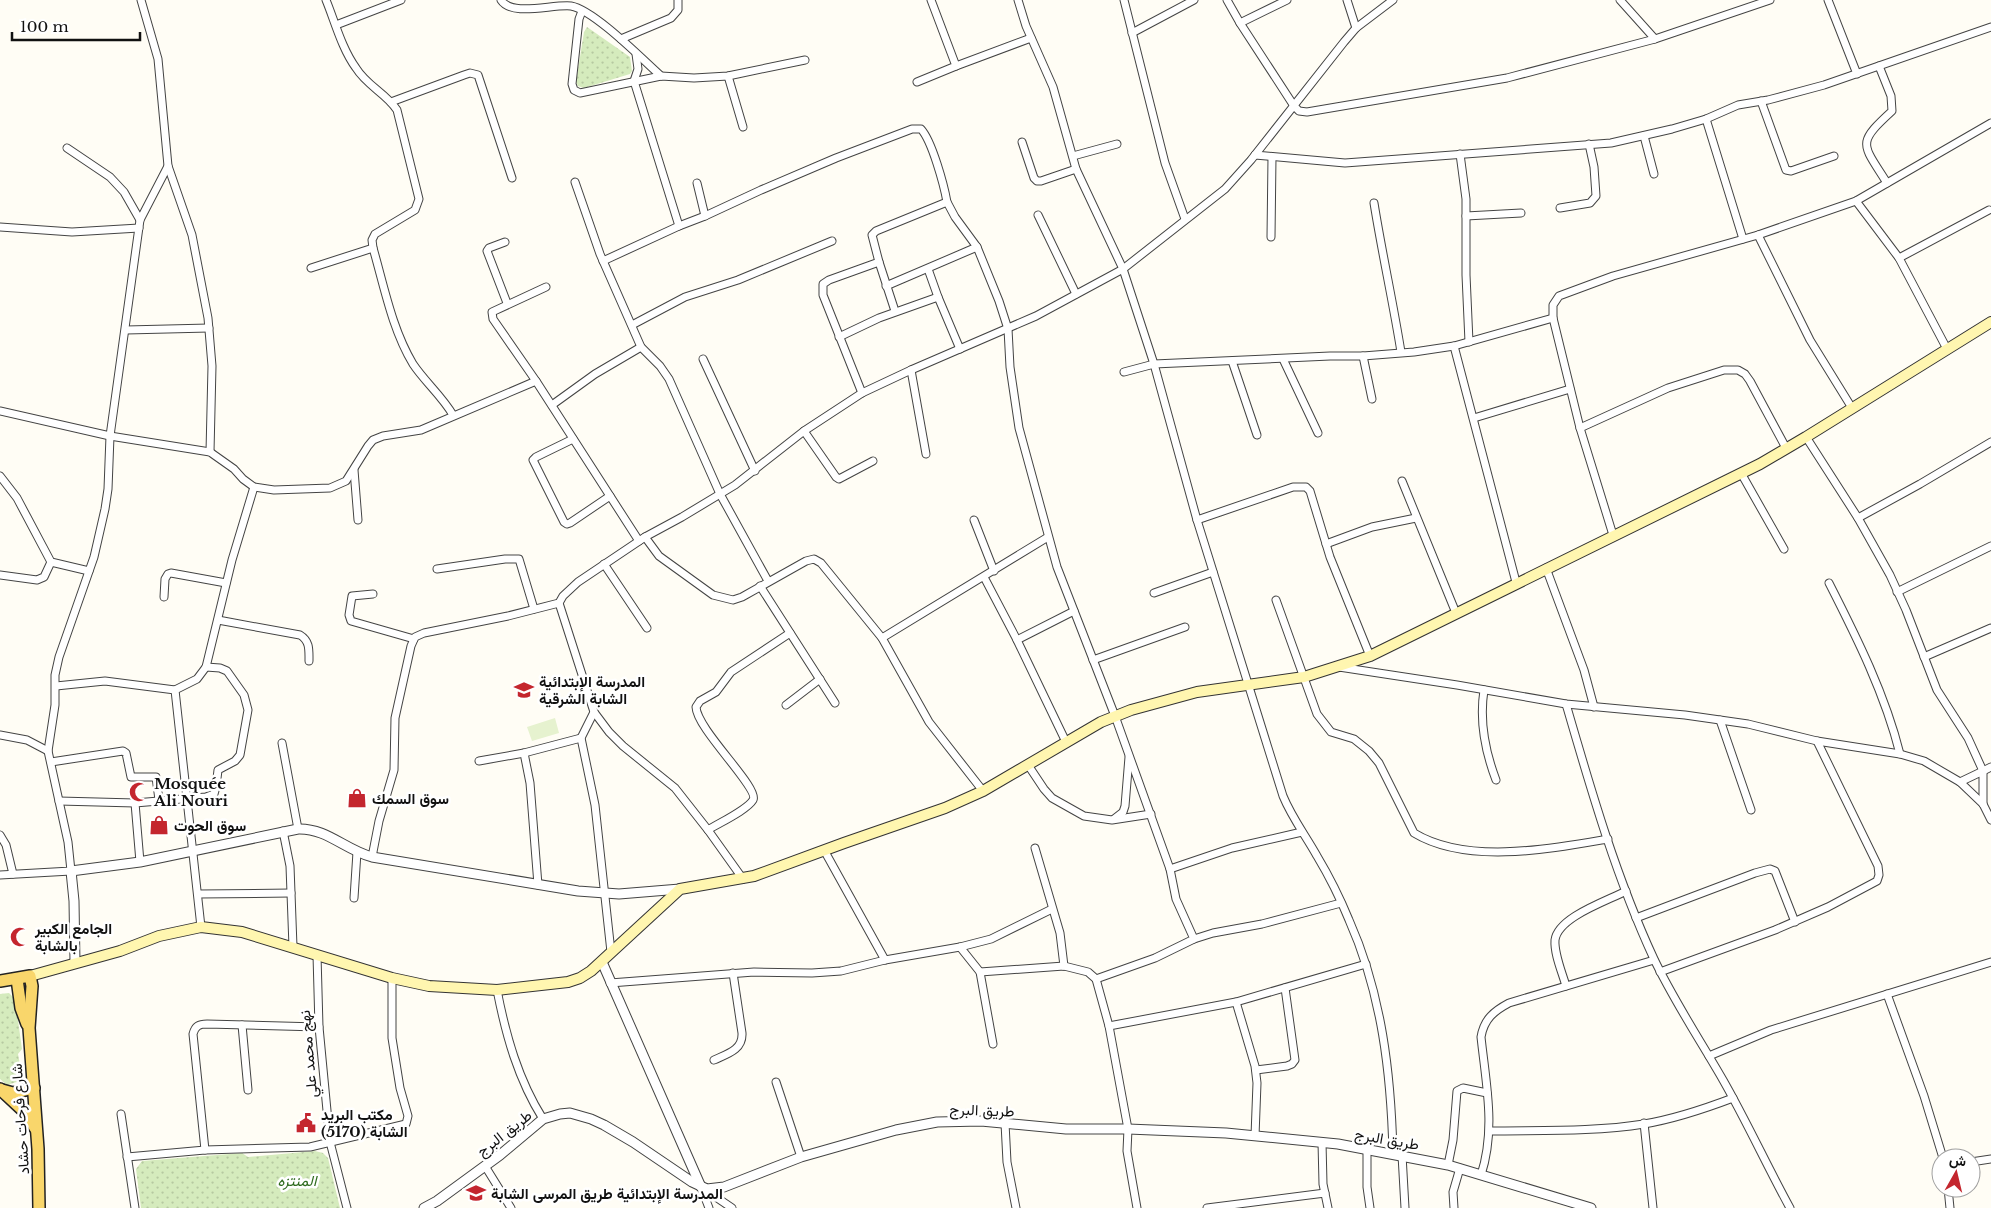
<svg xmlns="http://www.w3.org/2000/svg" width="1991" height="1208" font-family="'Libre Baskerville',Vazirmatn,serif">
	<style>
		.grass { fill: url(#grass-dots) }
		.pitch { fill: #e6f2cf }
		.lines { fill: none; stroke-linecap: round; stroke-linejoin: round }
		.minor-casing { stroke: #444; stroke-width: 9 }
		.tertiary-casing { stroke: #444; stroke-width: 11 }
		.secondary-casing { stroke: #333; stroke-width: 12 }
		.primary-casing { stroke: #222; stroke-width: 14 }
		.minor { stroke: #fff; stroke-width: 7 }
		.tertiary { stroke: #fff; stroke-width: 9 }
		.secondary { stroke: #fff6b0; stroke-width: 10 }
		.primary { stroke: #f9d66b; stroke-width: 11 }
		.labels { text-anchor: middle; dominant-baseline: central; stroke-width: 5; stroke-linejoin: round; paint-order: stroke }
		.poi-label { font-size: 15px; font-weight: bold; fill: #111; stroke: #fff; text-anchor: start }
		.street-label { font-size: 15px; fill: #111; stroke: #fff }
		.park-label { font-size: 15px; font-style: italic; fill: #2f6b1f; stroke: #fff }
	</style>
	<defs>
		<pattern id="grass-dots" width="8" height="8" patternUnits="userSpaceOnUse" patternTransform="scale(1.25)"><rect width="8" height="8" fill="#d5ebbd"/><path d="M2 2h.1M6 6h.1" fill="none" stroke="#b6c8a1" stroke-width="1.8" stroke-linecap="round"/></pattern>
	</defs>
	<rect width="100%" height="100%" fill="#fffdf5"/>
	<!-- grass -->
	<g class="grass">
		<polygon points="587,27 630,57 632,71 630,74 584,88 578,86 576,82 584,32"/>
		<polygon points="9,993 15,999 22,1049 18,1054 23,1080 7,1085 0,1079 0,994"/>
		<polygon points="315,1151 323,1153 328,1158 340,1208 141,1208 136,1169 142,1161 242,1153 248,1157"/>
	</g>
	<!-- pitch -->
	<polygon class="pitch" points="555,718 559,733 532,741 527,727"/>
	<g class="lines">
		<defs>
			<g id="minor">
				<polyline points="141,0 158,59 168,166 192,235 208,318 212,366 210,452"/>
				<path d="M326 0C335 22 342 49 356 68 367 86 386 93 397 110L419 199 415 210 375 234 372 240 373 248C384 286 392 329 413 364 425 382 442 396 453 415"/>
				<path d="M501 0C512 17 552 4 571 6 594 10 642 59 661 76"/>
				<path d="M1018 0 1026 26 1053 87 1076 169 1123 269 1154 364 1197 520 1283 796C1292 818 1306 836 1317 856 1329 876 1340 898 1349 920 1382 994 1391 1074 1393 1153"/>
				<polyline points="1124,0 1165,163 1185,219"/>
				<polyline points="1227,0 1240,23 1294,106 1299,111 1307,112 1507,78 1655,39 1770,0"/>
				<polyline points="1347,0 1356,28"/>
				<polyline points="1620,0 1655,39"/>
				<polyline points="1828,0 1857,74"/>
				<polyline points="582,11 579,19 572,84 574,90 580,93 661,76 694,78 728,76 805,60"/>
				<polyline points="1240,23 1287,0"/>
				<polyline points="336,25 401,0"/>
				<polyline points="1132,33 1194,0"/>
				<polyline points="621,39 671,18 678,10 678,0"/>
				<polyline points="636,54 638,69 634,81 679,226"/>
				<polyline points="956,66 1031,38"/>
				<path d="M1879 66 1891 96 1892 111C1856 144 1862 143 1887 183"/>
				<polyline points="728,76 743,127"/>
				<polyline points="917,82 956,66 931,0"/>
				<polyline points="1761,101 1786,170 1791,171 1834,156"/>
				<polyline points="391,102 464,75 470,73 478,75 512,178"/>
				<polyline points="1706,119 1743,239"/>
				<polyline points="1644,136 1654,174"/>
				<polyline points="1022,142 1034,178 1037,181 1041,181 1076,169"/>
				<polyline points="67,148 110,177 124,192 140,220"/>
				<polyline points="1460,154 1466,199 1466,275 1469,342"/>
				<polyline points="1255,155 1345,163 1611,143 1672,129 1706,119 1738,105 1768,100 1824,85 1991,27"/>
				<polyline points="1073,156 1117,144"/>
				<polyline points="575,182 600,254 641,347 660,366 669,379 720,494 768,581"/>
				<polyline points="697,183 705,216"/>
				<polyline points="1856,201 1899,258 1947,349"/>
				<polyline points="947,202 955,217 977,247 999,301 1008,329 1010,367 1019,428 1057,567 1115,716 1170,869 1176,899 1194,939 1155,958 1096,979"/>
				<path d="M1374 203C1382 253 1393 302 1401 352"/>
				<polyline points="1560,208 1590,203 1596,196 1594,167 1589,144"/>
				<polyline points="1038,215 1076,294"/>
				<polyline points="1466,216 1521,213"/>
				<polyline points="0,227 72,232 139,228"/>
				<polyline points="1758,235 1810,340 1852,408"/>
				<polyline points="1271,237 1272,157"/>
				<polyline points="505,242 489,248 487,251 507,303"/>
				<polyline points="1899,258 1989,210"/>
				<path d="M603 261 679 226 705 216 761 190 836 158 912 129H921C932 141 944 185 947 202L876 231 872 235 879 262 829 280 823 284V295L862 393"/>
				<polyline points="879,262 895,311"/>
				<polyline points="311,268 373,248"/>
				<polyline points="928,269 938,297"/>
				<polyline points="886,286 977,247"/>
				<polyline points="632,325 685,297 738,280 832,241"/>
				<polyline points="126,330 209,328"/>
				<polyline points="839,337 879,318 938,297 960,349"/>
				<polyline points="1454,346 1516,582"/>
				<polyline points="1363,356 1372,399"/>
				<polyline points="703,359 755,471"/>
				<polyline points="1283,359 1318,433"/>
				<polyline points="1232,361 1257,435"/>
				<polyline points="911,370 926,454"/>
				<polyline points="1124,372 1154,364 1330,356 1363,356 1414,352 1454,346 1553,318"/>
				<polyline points="536,381 493,319 492,312 546,287"/>
				<polyline points="552,405 595,374 641,347"/>
				<polyline points="0,411 110,436 210,452 234,469 243,479 254,487 274,490 330,488 346,481 368,446 373,440 383,436 421,430 536,381 639,541"/>
				<polyline points="1474,418 1570,389"/>
				<polyline points="1580,428 1668,388 1724,370 1738,370 1745,374 1750,381 1786,448"/>
				<polyline points="804,431 836,477 839,479 873,461"/>
				<polyline points="1806,437 1858,518 1890,575 1906,610 1937,690 1968,738 1983,771 1991,767"/>
				<polyline points="573,439 536,457 533,460 564,522 567,524 570,523 610,496"/>
				<polyline points="354,470 358,520"/>
				<polyline points="1741,473 1784,549"/>
				<polyline points="0,476 17,498 51,562 89,571"/>
				<polyline points="1402,481 1456,613"/>
				<polyline points="1858,518 1920,484 1991,442"/>
				<polyline points="974,520 994,571"/>
				<polyline points="1197,520 1293,487 1306,487 1310,491 1330,557 1370,656"/>
				<polyline points="1613,535 1580,428 1553,318 1553,305 1559,296 1613,276 1758,235 1856,201 1991,123"/>
				<polyline points="645,537 659,556 713,595 733,600 742,597 806,561 814,559 821,563 882,638 929,722 983,791"/>
				<polyline points="1326,544 1372,527 1416,518"/>
				<polyline points="604,564 647,628"/>
				<polyline points="1546,568 1584,670 1594,707"/>
				<polyline points="437,569 505,559 519,559 534,609"/>
				<polyline points="0,575 37,580 44,577 51,562"/>
				<polyline points="984,577 1017,640 1066,742"/>
				<path d="M1829 583C1857 638 1885 694 1900 754"/>
				<polyline points="760,586 835,703"/>
				<polyline points="1897,592 1991,546"/>
				<polyline points="1154,593 1213,572"/>
				<polyline points="373,594 352,596 349,615 351,621 414,639"/>
				<polyline points="164,597 165,579 168,574 171,573 226,583"/>
				<path d="M1276 600 1317 714 1331 732 1354 739 1369 751 1379 763 1414 833C1467 865 1550 849 1608 839"/>
				<polyline points="559,603 594,712 609,732 623,746 675,788 708,830 743,879"/>
				<path d="M218 620 300 635C310 641 309 650 309 661"/>
				<polyline points="882,638 1048,537"/>
				<polyline points="1017,640 1074,611"/>
				<polyline points="1924,657 1991,628"/>
				<polyline points="1093,660 1185,627"/>
				<polyline points="1339,667 1457,685 1566,704 1685,715 1748,724 1817,741 1900,754 1924,761 1960,782 1983,804 1991,820"/>
				<polyline points="56,686 105,681 175,690"/>
				<path d="M1484 690C1479 722 1485 751 1496 780"/>
				<path d="M1566 704C1591 790 1616 877 1654 959 1674 1001 1700 1040 1723 1080 1747 1122 1767 1166 1790 1208"/>
				<polyline points="786,705 820,679"/>
				<polyline points="594,712 581,738 595,805 611,952"/>
				<polyline points="1720,720 1751,810"/>
				<polyline points="0,735 27,740 48,751"/>
				<polyline points="282,743 298,829"/>
				<polyline points="524,753 530,783 538,885"/>
				<polyline points="479,761 524,753 581,738"/>
				<polyline points="51,762 123,751 126,753 131,777 156,777 159,800"/>
				<polyline points="1028,765 1044,789 1052,798 1084,816 1112,820 1151,814"/>
				<polyline points="1960,782 1983,771 1983,804"/>
				<polyline points="59,801 135,803 206,797 214,794 216,787 218,770 235,761 240,755 248,710 244,695 227,671 220,668 206,667"/>
				<polyline points="135,803 140,862"/>
				<polyline points="1114,819 1123,812 1125,806 1129,757"/>
				<path d="M708 830C719 823 747 810 753 800 760 788 697 730 696 707L700 701 716 692 731 672 790 633"/>
				<polyline points="283,831 290,866 293,947"/>
				<polyline points="0,835 6,845 13,874"/>
				<polyline points="1035,848 1060,933 1064,966"/>
				<polyline points="824,850 885,960"/>
				<polyline points="372,857 379,821 394,770 395,718 411,646 415,637 424,633 508,616 559,603 563,596 578,582 645,537 682,517 735,485 804,431 862,393 911,370 1036,316 1123,269 1225,189 1251,160 1344,42 1356,28 1393,0"/>
				<polyline points="1170,869 1232,848 1302,832"/>
				<polyline points="0,875 71,871 68,842 48,751 55,705 55,675 59,657 94,557 105,509 108,489 110,436 140,220 168,166"/>
				<polyline points="198,894 291,893"/>
				<polyline points="354,898 357,852"/>
				<polyline points="1636,918 1755,873 1770,869 1775,871 1795,922"/>
				<polyline points="201,927 175,690 197,679 206,667 232,560 254,487"/>
				<polyline points="1194,939 1213,933 1262,924 1341,903"/>
				<polyline points="960,947 980,972 993,1044"/>
				<polyline points="317,955 319,1027 330,1142 347,1208"/>
				<polyline points="980,972 1064,966 1088,972 1096,979 1109,1026 1128,1129 1127,1151 1137,1208"/>
				<polyline points="1660,972 1775,930 1828,907 1877,881 1879,875 1878,866 1817,741"/>
				<polyline points="610,983 754,972 812,973 841,971 885,960 960,947 991,939 1052,909"/>
				<path d="M1566 986C1562 972 1554 954 1555 940 1558 917 1607 901 1626 891"/>
				<path d="M497 990C506 1036 518 1079 543 1119"/>
				<polyline points="1887,994 1924,1096 1943,1158"/>
				<polyline points="1236,1002 1255,1066 1257,1083 1255,1136"/>
				<polyline points="242,1025 248,1090"/>
				<polyline points="1109,1026 1236,1002 1366,964"/>
				<polyline points="1709,1056 1771,1030 1991,962"/>
				<path d="M714 1060C727 1054 743 1050 742 1033L733 973"/>
				<polyline points="1256,1070 1287,1066 1292,1064 1295,1060 1285,988"/>
				<polyline points="776,1082 801,1157"/>
				<polyline points="121,1114 135,1208"/>
				<polyline points="1005,1123 1007,1162 1016,1208"/>
				<polyline points="1644,1123 1653,1208"/>
				<path d="M1490 1131C1541 1130 1594 1132 1644 1124 1674 1119 1704 1109 1733 1098"/>
				<polyline points="1322,1142 1323,1184 1328,1208"/>
				<polyline points="1367,1149 1367,1187 1370,1208"/>
				<path d="M205 1150 193 1034C195 1026 199 1024 207 1024L319 1027"/>
				<polyline points="1402,1155 1405,1208"/>
				<polyline points="127,1157 205,1150 310,1147 406,1124 408,1116 400,1088 392,1038 392,978"/>
				<polyline points="1971,1162 1991,1159"/>
				<polyline points="1448,1165 1453,1140 1457,1091 1463,1088 1487,1093"/>
				<polyline points="485,1166 511,1208"/>
				<path d="M1481 1175C1496 1129 1486 1084 1481 1037 1484 1019 1494 1011 1509 1003L1654 960"/>
				<polyline points="701,1187 709,1208"/>
				<polyline points="1948,1188 1950,1208"/>
				<polyline points="704,1189 732,1208"/>
				<polyline points="1207,1208 1325,1193"/>
				<polyline points="1454,1208 1453,1192 1460,1168"/>
			</g>
			<g id="tertiary">
				<polyline points="602,962 701,1187"/>
				<path d="M75 963 74 901 71 871 140 862 298 829C327 828 345 850 372 857L578 891 619 894 680 889"/>
				<polyline points="424,1208 437,1201 500,1155 543,1119 560,1114 570,1113 591,1119 604,1125 633,1142 692,1182 707,1189 724,1187 801,1157 896,1130 937,1122 981,1121 1066,1129 1128,1129 1226,1133 1338,1144 1448,1165 1591,1208"/>
			</g>
			<polyline id="secondary" points="30,976 120,951 159,936 201,927 242,932 392,978 429,986 497,990 568,982 580,978 591,971 680,889 754,876 844,843 945,808 983,791 1101,722 1131,710 1197,692 1304,677 1370,656 1760,464 1806,437 1991,322"/>
			<g id="primary">
				<polyline points="17,979 21,1008 27,1024"/>
				<polyline points="0,981 30,976 32,986 29,1028 38,1149 39,1208"/>
				<polyline points="0,1089 27,1114 35,1128"/>
				<polyline points="2,1090 13,1093 34,1088"/>
			</g>
		</defs>
		<!-- minor casing -->
		<use href="#minor" class="minor-casing"/>
		<!-- tertiary casing -->
		<use href="#tertiary" class="tertiary-casing"/>
		<!-- secondary casing -->
		<use href="#secondary" class="secondary-casing"/>
		<!-- primary casing -->
		<use href="#primary" class="primary-casing"/>
		<!-- minor -->
		<use href="#minor" class="minor"/>
		<!-- tertiary -->
		<use href="#tertiary" class="tertiary"/>
		<!-- secondary -->
		<use href="#secondary" class="secondary"/>
		<!-- primary -->
		<use href="#primary" class="primary"/>
	</g>
	<!-- icons -->
	<defs>
		<symbol id="school-bare" viewBox="-9 -9 18 18"><path d="M0-5L7-2L0 1L-7-2ZM-4 1L0 2.5L4 1V4Q0 6-4 4Z" fill="#c4262e" stroke="#fff" stroke-width="2.5" paint-order="stroke"/></symbol>
		<symbol id="mosque-bare" viewBox="-9 -9 18 18"><path d="M3.5-4.9A6 6 0 1 0 3.5 4.9A5 5 0 1 1 3.5-4.9Z" fill="#c4262e" stroke="#fff" stroke-width="2.5" paint-order="stroke"/></symbol>
		<symbol id="shop-bare" viewBox="-9 -9 18 18"><path d="M-5-2.5h2.3a2.7 3.5 0 0 1 5.4 0H5L5.5 6h-11ZM-1.5-2.5h3a1.5 2.3 0 0 0-3 0Z" fill="#c4262e" stroke="#fff" stroke-width="2.5" paint-order="stroke"/></symbol>
		<symbol id="civic-bare" viewBox="-9 -9 18 18"><path d="M-.6-6.5H3V-4.5H.6V-3L4-1V1h2V6H-6V1h2V-1L-.6-3ZM-1.2 2.5V6h2.4V2.5Z" fill="#c4262e" stroke="#fff" stroke-width="2.5" paint-order="stroke"/></symbol>
	</defs>
	<g fill-rule="evenodd">
		<use href="#school-bare" x="510" y="676" width="28" height="28"/>
		<use href="#mosque-bare" x="125" y="778" width="28" height="28"/>
		<use href="#shop-bare" x="343" y="784" width="28" height="28"/>
		<use href="#shop-bare" x="145" y="811" width="28" height="28"/>
		<use href="#mosque-bare" x="6" y="923" width="28" height="28"/>
		<use href="#civic-bare" x="292" y="1109" width="28" height="28"/>
		<use href="#school-bare" x="462" y="1179" width="28" height="28"/>
	</g>
	<g class="labels">
		<!-- poi labels -->
		<g class="poi-label">
			<text x="539" y="681">المدرسة الإبتدائية<tspan x="539" dy="17">الشابة الشرقية</tspan></text>
			<text x="154" y="783">Mosquée<tspan x="154" dy="17">Ali Nouri</tspan></text>
			<text x="372" y="798">سوق السمك</text>
			<text x="174" y="825">سوق الحوت</text>
			<text x="35" y="928">الجامع الكبير<tspan x="35" dy="17">بالشابة</tspan></text>
			<text x="321" y="1114">مكتب البريد<tspan x="321" dy="17">الشابة (5170)</tspan></text>
			<text x="491" y="1193">المدرسة الإبتدائية طريق المرسى الشابة</text>
		</g>
		<!-- street labels -->
		<g class="street-label">
			<text transform="translate(308 1054) rotate(-95)">نهج محمد علي</text>
			<text transform="translate(982 1110) rotate(2)">طريق البرج</text>
			<text transform="translate(20 1119) rotate(-94)">شارع فرحات حشاد</text>
			<text transform="translate(504 1133) rotate(-38)">طريق البرج</text>
			<text transform="translate(1387 1139) rotate(10)">طريق البرج</text>
		</g>
		<!-- park labels -->
		<g class="park-label">
			<text x="297" y="1180">المنتزه</text>
		</g>
	</g>
	<!-- north arrow -->
	<g transform="translate(1956 1173) rotate(8)"><circle r="24" fill="#ffffff" stroke="#a0a0a0"/>
	<path d="M0-4L9 19L0 12L-9 19Z" fill="#c4262e"/>
	<text y="-8" font-size="14" font-weight="bold" text-anchor="middle" fill="#111111">ش</text>
	</g>
	<!-- scale -->
	<path d="M12 32v8h128v-8" fill="none" stroke="#111111" stroke-width="2.5"/>
	<text x="20" y="32" font-size="15" fill="#111111" stroke="#ffffff" stroke-width="4" paint-order="stroke">100 m</text>
</svg>
